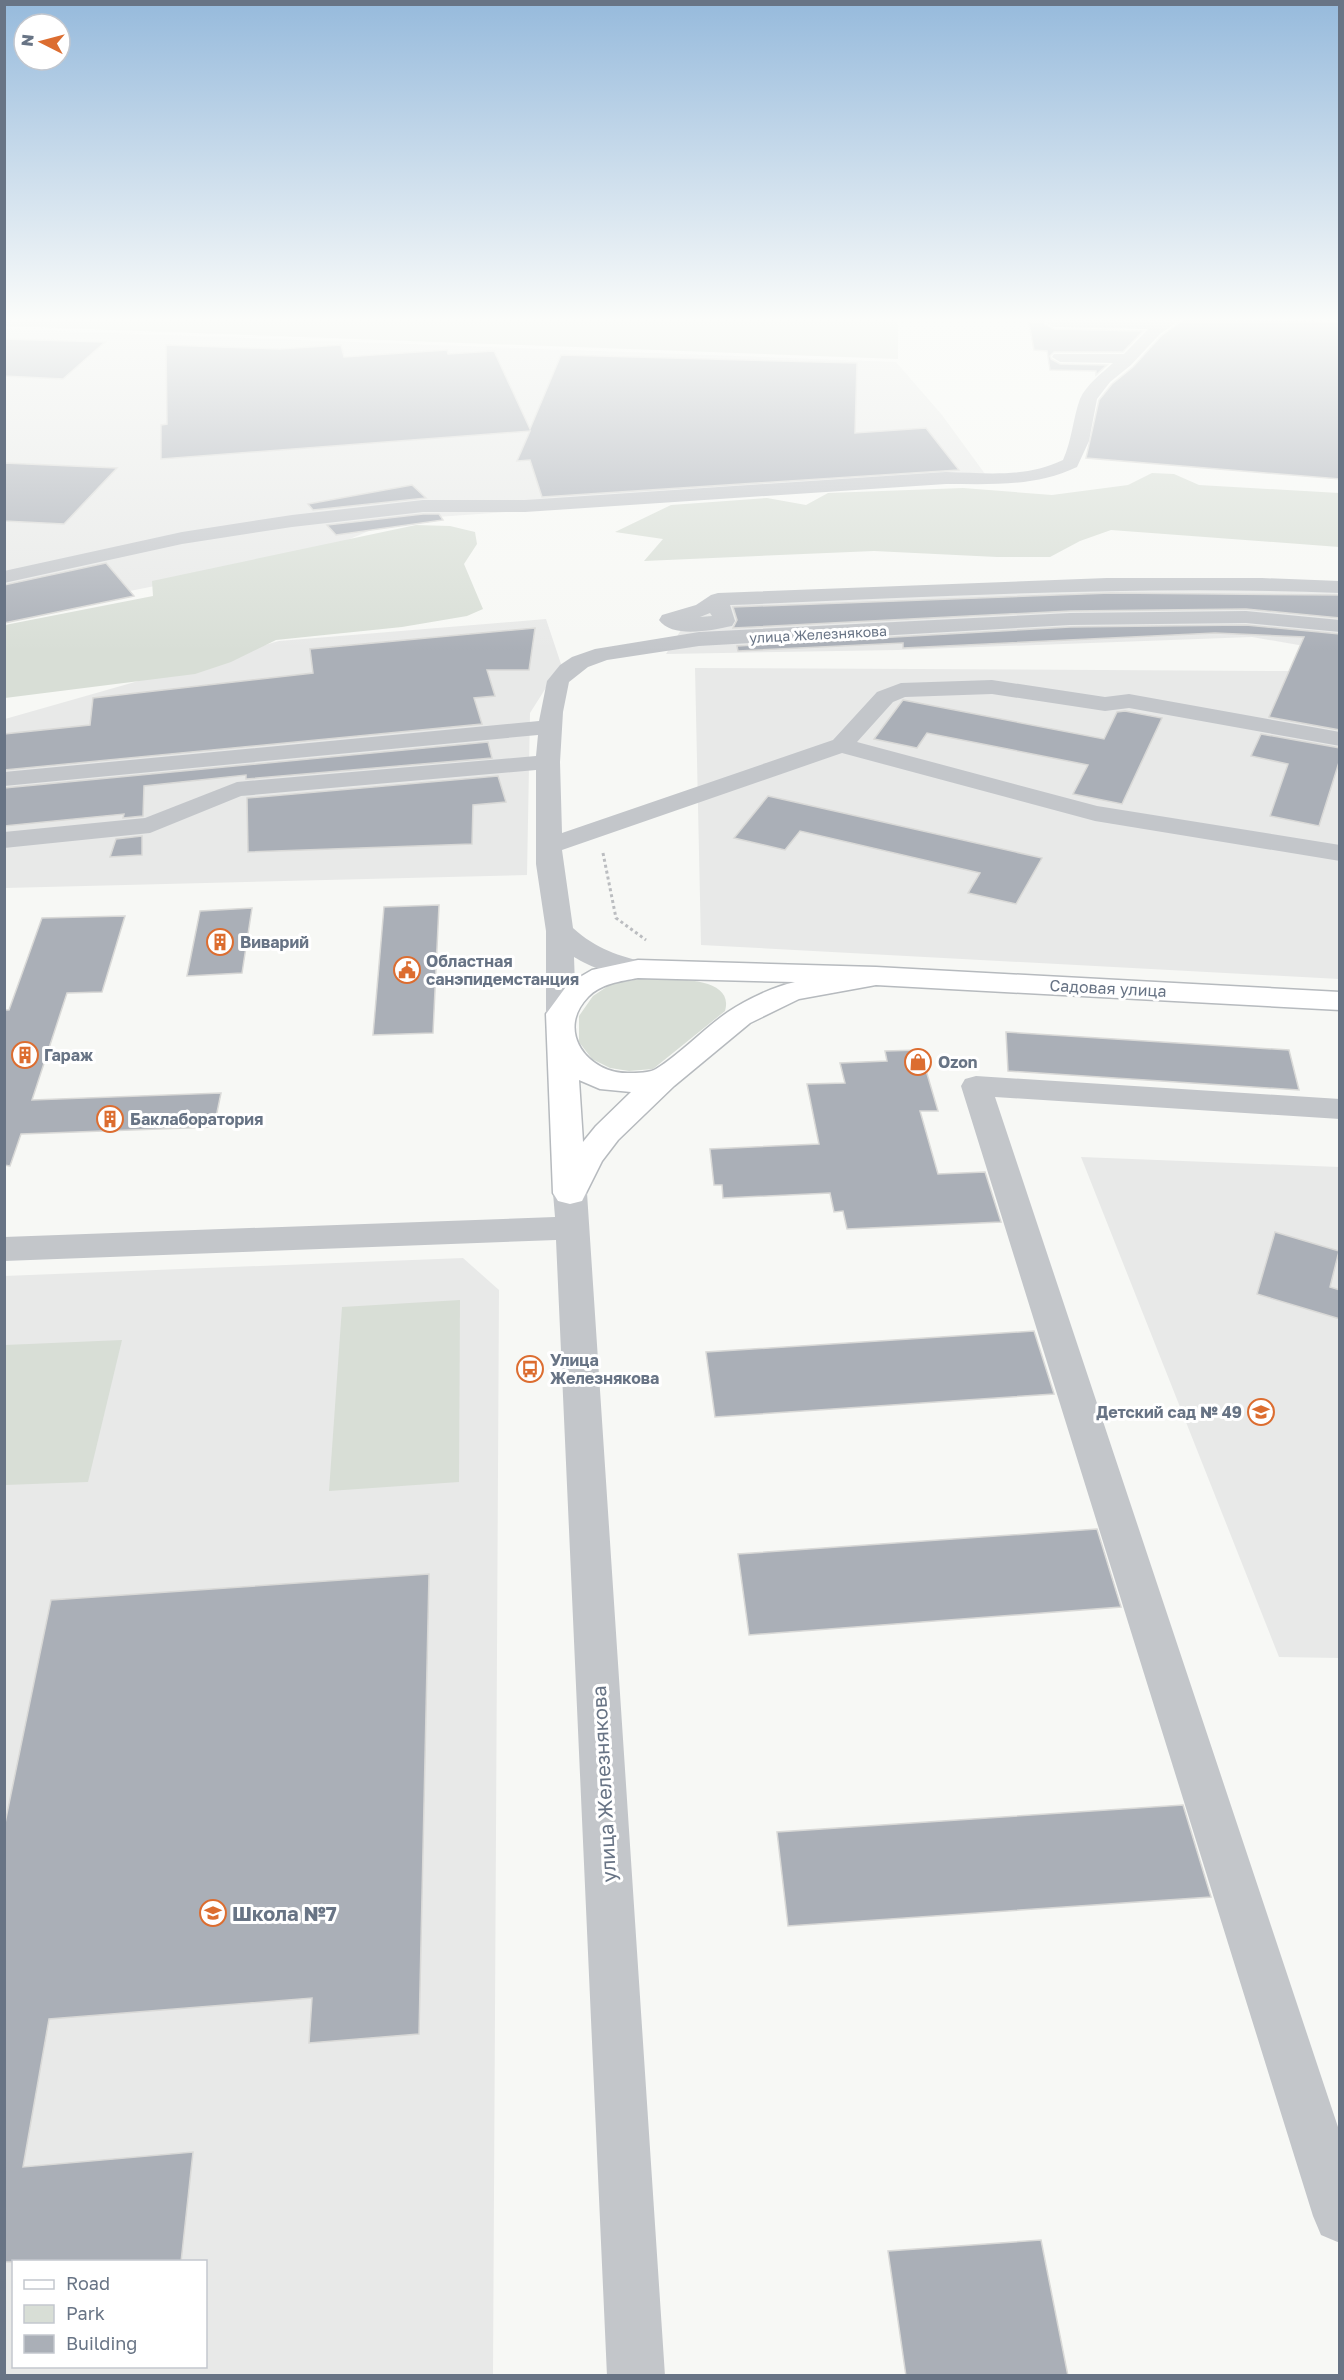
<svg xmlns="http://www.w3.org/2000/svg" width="1344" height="2380" font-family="'Golos Text',sans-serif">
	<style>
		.built { fill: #e8e9e8; fill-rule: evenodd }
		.green { fill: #d8ded6 }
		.building { fill: #aaafb7; stroke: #d9d9d7; stroke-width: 1.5 }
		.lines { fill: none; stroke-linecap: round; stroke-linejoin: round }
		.major-casing { stroke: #b6babe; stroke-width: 3 }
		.path { stroke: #bbbdc0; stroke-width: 3; stroke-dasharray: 3 3; stroke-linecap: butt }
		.minor { fill: #c3c6ca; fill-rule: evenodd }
		.major { fill: #fff; fill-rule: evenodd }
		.labels { text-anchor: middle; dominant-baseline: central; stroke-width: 6; stroke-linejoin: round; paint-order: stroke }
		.far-street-label { font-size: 14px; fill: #687485; stroke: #fff }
		.poi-label { font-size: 16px; font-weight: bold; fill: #687485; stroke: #fff; text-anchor: start }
		.street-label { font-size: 16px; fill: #687485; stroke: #fff }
		.near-street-label { font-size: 20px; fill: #687485; stroke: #fff }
		.near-poi-label { font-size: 20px; font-weight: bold; fill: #687485; stroke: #fff; text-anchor: start }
	</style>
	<rect width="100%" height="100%" fill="#f7f8f5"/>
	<!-- built -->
	<g class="built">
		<polygon points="5,329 896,362 942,415 988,478 395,520 314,554 5,616"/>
		<polygon points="1339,584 1339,652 1252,637 898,650 666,654 689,617 723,597"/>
		<polygon points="546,619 561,664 530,713 527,875 5,888 5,719 279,641"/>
		<polygon points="695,668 1293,671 1339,680 1339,979 701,945"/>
		<polygon points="1081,1157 1339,1167 1339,1658 1279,1657"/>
		<path d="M463 1258 499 1290 493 2375H5L4 1276ZM14 2262H206V2366H14Z"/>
	</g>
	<!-- green -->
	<g class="green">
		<polygon points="5,319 898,319 898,359 5,326"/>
		<polygon points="1152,473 1174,474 1199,485 1339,493 1339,547 1111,530 1080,541 1050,557 997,557 874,551 644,561 663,539 615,532 671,505 767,498 806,505 828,493 963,488 1052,495 1128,485"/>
		<polygon points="416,525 450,526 475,532 477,544 464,564 483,609 467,616 402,627 276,640 231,662 195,674 5,698 5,625 153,596 152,581"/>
		<path d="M640 979C662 980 736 973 725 1011L653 1069 629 1071 610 1068 592 1059 579 1042V1016L593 996 611 984Z"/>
		<polygon points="460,1300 459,1482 329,1491 342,1307"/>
		<polygon points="122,1340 88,1482 5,1485 5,1345"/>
	</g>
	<!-- building -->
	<g class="building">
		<polygon points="1028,319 1046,319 1044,324 1054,329 1143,331 1123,352 1054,352 1050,356 1051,359 1060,364 1107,365 1096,375 1096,371 1050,370 1047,351 1034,350"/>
		<polygon points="1184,319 1340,321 1340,479 1086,458 1099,400 1112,384 1133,367 1161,336"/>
		<polygon points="4,339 105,342 63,379 4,376"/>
		<polygon points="166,345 280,349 341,345 344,357 447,350 448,354 494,351 530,429 561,355 857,363 855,433 926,428 959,470 542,497 530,460 517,461 530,431 161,459 161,425 167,424"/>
		<polygon points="4,463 117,468 64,524 4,521"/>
		<polygon points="412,485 426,498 313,510 308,504"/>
		<polygon points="423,514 439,514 443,520 336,535 327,525"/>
		<polygon points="106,563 134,596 4,623 4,585"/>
		<polygon points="1111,593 1340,595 1340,618 1246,609 1070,611 733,628 737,620 733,607"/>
		<polygon points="1246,625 1340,634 1340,730 1269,717 1304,637 1215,633 903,648 903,643 738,651 737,646 1070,627"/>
		<polygon points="535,628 529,670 487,670 495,696 474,698 482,724 4,770 4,734 90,725 93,698 313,673 310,649"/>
		<polygon points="903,700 1104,739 1117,712 1125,711 1162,718 1122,804 1073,794 1088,765 927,733 917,748 874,739"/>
		<polygon points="1261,734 1340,748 1340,759 1319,826 1270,816 1288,764 1251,756"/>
		<polygon points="488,742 492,758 246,779 246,775 144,786 143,816 123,818 124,814 4,826 4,788"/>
		<polygon points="498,776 506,802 473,805 472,844 248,852 247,798"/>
		<polygon points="768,796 1042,858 1016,904 968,893 980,873 800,831 785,850 734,838"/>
		<polygon points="142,836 142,855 110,857 116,839"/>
		<polygon points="439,905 433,1033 373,1035 384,907"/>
		<polygon points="252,908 242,973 187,976 200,911"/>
		<polygon points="125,916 102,992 67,993 32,1100 221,1093 214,1127 21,1134 10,1166 4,1165 4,1010 9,1010 42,918"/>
		<polygon points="1006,1032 1289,1050 1299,1090 1008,1071"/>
		<polygon points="920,1050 938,1111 920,1111 938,1174 985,1172 1001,1222 847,1229 843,1211 834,1212 830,1193 723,1198 722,1185 714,1185 710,1149 819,1144 807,1084 845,1083 840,1063 887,1061 885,1051"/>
		<polygon points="1275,1232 1339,1251 1330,1287 1340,1290 1340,1319 1257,1294"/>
		<polygon points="1034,1331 1054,1394 715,1417 706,1352"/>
		<polygon points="1097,1529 1121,1607 749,1635 738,1554"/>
		<polygon points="429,1574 419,2034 309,2043 312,1998 49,2019 23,2167 193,2152 181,2262 4,2262 4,1828 51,1600"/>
		<polygon points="1183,1805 1211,1897 788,1926 777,1832"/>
		<polygon points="1041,2240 1068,2376 906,2376 888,2251"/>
	</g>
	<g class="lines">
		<defs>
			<path id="major" d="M638 960 876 967 1340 992V1010L876 985 799 999 750 1023 674 1086 618 1140 602 1161 582 1201 570 1204 558 1201 553 1193 546 1014 568 984 592 970ZM638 978 795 982C773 987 747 999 728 1012 703 1029 682 1053 656 1069 650 1073 637 1073 629 1073 588 1074 555 1031 588 997 600 984 621 981 638 978ZM579 1080 600 1089 631 1092 596 1126 583 1142Z"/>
		</defs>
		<!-- major casing -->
		<use href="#major" class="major-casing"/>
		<!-- path -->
		<polyline class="path" points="603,853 616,918 646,940"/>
		<!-- minor -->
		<g class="minor">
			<path d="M1049 319H1182L1160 334 1131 365 1110 382 1097 399 1089 441 1077 467C1035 487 992 484 946 484L525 512H423L292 527 182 544 4 583V571L182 532 292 515 423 500H525L946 472C986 473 1026 478 1063 460 1072 440 1073 418 1080 399 1086 385 1102 373 1113 363L1060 362 1052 357 1054 354H1124L1148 329 1054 327 1049 325 1046 322Z"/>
			<path d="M1107 578H1262L1340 581V593C1136 585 933 597 730 605L735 621 732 626C713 630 672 639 659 620L662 615 696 605 711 595 718 593ZM710 613 712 616 700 617Z"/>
			<path d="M1246 611 1340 620V632L1246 623 1070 625 699 646 607 660 588 667 569 682 563 712 560 762 562 833 833 740 877 692 901 683 992 680 1105 697 1129 694 1340 732V746L1129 708 1105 711 992 694 905 697 893 702 857 742 1097 806 1340 845V861L1095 821 842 753 562 850 573 928C596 949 619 956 648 963L652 969 648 975C626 981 594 969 574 957L576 1014 571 1020 561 1023 551 1020 546 1014V931L536 864V770L241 796 150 833 4 848V832L145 818 237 782 536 756 538 735 4 786V772L539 721 547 681 560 665 572 657 595 649 699 632 1070 613Z"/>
			<polygon points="976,1076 1340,1099 1340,1119 995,1097 1340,2133 1340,2243 1321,2235 1313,2216 961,1086 965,1079"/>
			<polygon points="570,1182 582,1185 587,1193 665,2376 607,2376 556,1240 4,1261 4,1237 555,1217 553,1193 558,1185"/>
		</g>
		<!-- major -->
		<use href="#major" class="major"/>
	</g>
	<!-- sky -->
	<linearGradient id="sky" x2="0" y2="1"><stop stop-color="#96badc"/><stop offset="0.49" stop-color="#fbfcfa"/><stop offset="1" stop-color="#fbfcfa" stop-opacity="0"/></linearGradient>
	<rect width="1344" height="652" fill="url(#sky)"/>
	<!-- icons -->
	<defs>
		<symbol id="building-ring" viewBox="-11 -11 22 22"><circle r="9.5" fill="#fff" stroke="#dc6d30" stroke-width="1.5"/><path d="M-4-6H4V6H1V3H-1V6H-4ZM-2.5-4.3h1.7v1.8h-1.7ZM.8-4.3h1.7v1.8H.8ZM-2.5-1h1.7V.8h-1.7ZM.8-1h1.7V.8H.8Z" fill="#dc6d30"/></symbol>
		<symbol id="civic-ring" viewBox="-11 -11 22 22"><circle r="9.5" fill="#fff" stroke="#dc6d30" stroke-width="1.5"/><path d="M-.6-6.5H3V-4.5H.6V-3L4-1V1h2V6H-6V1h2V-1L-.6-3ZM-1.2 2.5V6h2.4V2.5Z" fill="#dc6d30"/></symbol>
		<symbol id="shop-ring" viewBox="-11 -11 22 22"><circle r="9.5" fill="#fff" stroke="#dc6d30" stroke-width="1.5"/><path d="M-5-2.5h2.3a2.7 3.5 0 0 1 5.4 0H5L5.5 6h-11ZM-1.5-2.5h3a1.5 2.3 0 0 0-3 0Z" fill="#dc6d30"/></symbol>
		<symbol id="bus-ring" viewBox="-11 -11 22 22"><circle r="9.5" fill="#fff" stroke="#dc6d30" stroke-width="1.5"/><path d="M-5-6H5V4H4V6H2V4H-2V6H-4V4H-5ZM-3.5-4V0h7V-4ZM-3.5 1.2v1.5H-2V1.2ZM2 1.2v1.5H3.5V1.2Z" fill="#dc6d30"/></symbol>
		<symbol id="school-ring" viewBox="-11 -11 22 22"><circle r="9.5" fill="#fff" stroke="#dc6d30" stroke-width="1.5"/><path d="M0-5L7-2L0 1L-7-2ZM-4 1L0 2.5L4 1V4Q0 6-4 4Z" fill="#dc6d30"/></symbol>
	</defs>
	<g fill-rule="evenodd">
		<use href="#building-ring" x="205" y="927" width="30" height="30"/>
		<use href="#civic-ring" x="392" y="955" width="30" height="30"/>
		<use href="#building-ring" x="10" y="1040" width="30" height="30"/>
		<use href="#shop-ring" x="903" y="1047" width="30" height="30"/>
		<use href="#building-ring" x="95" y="1104" width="30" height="30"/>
		<use href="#bus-ring" x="515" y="1354" width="30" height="30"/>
		<use href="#school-ring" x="1246" y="1397" width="30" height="30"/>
		<use href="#school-ring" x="198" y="1898" width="30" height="30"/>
	</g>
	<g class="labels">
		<!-- far-street labels -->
		<g class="far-street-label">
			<text transform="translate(818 634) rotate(-3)">улица Железнякова</text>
		</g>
		<!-- poi labels -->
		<g class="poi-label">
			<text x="240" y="942">Виварий</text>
			<text x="426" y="961">Областная<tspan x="426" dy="18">санэпидемстанция</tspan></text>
			<text x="44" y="1055">Гараж</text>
			<text x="938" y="1062">Ozon</text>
			<text x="130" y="1119">Баклаборатория</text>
			<text x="550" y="1360">Улица<tspan x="550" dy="18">Железнякова</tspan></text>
			<text x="1242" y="1412" text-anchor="end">Детский сад № 49</text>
		</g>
		<!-- street labels -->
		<g class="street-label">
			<text transform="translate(1108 988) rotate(3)">Садовая улица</text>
		</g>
		<!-- near-street labels -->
		<g class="near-street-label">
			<text transform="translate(603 1784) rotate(-93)">улица Железнякова</text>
		</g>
		<!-- near-poi labels -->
		<g class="near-poi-label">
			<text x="232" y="1913">Школа №7</text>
		</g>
	</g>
	<!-- border -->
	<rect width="1344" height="2380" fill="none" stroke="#687485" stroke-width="12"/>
	<!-- legend -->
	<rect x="12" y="2260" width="195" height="108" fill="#ffffff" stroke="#c3c7ce" stroke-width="1.5"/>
	<rect x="24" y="2280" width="30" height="9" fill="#ffffff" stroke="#c3c7ce" stroke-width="1.5"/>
	<text x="66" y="2290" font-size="18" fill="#687485">Road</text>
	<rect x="24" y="2305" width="30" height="18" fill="#d8ded6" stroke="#c3c7ce" stroke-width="1.5"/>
	<text x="66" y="2320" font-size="18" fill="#687485">Park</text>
	<rect x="24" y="2335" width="30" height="18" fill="#aaafb7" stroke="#c3c7ce" stroke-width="1.5"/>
	<text x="66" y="2350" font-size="18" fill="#687485">Building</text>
	<!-- north arrow -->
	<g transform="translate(42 42) rotate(276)"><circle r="28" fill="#ffffff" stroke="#c3c7ce" stroke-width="1.5"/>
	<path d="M0-4.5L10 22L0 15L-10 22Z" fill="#dc6d30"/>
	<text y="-9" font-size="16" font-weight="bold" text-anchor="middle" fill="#687485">N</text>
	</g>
</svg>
